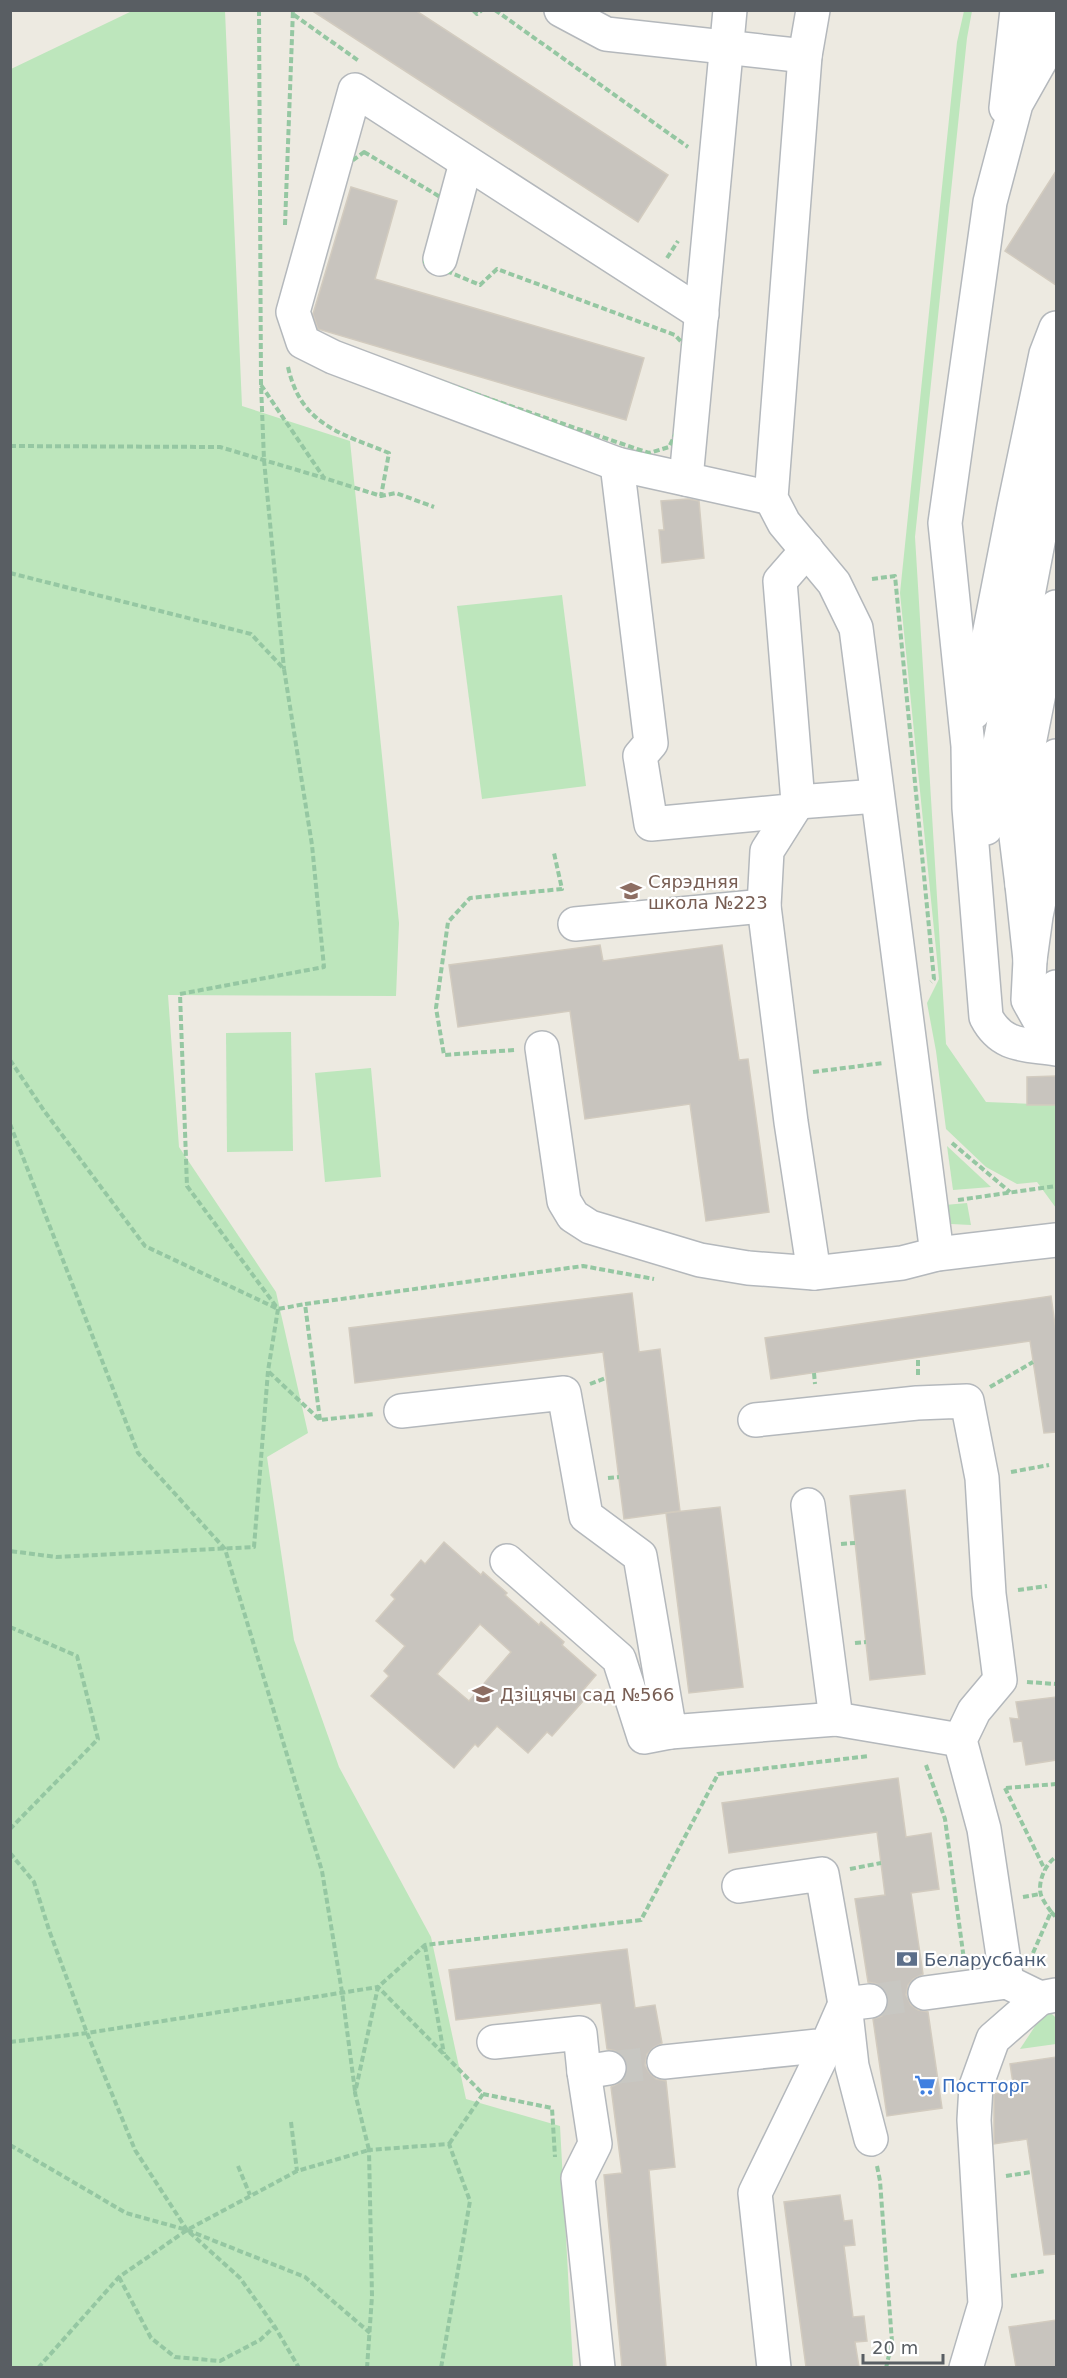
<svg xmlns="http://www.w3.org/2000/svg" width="1067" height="2378" font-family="'DejaVu Sans',sans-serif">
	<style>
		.green { fill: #bde6bc }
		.building { fill: #c8c4be; stroke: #d2cbbf; stroke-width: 1.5; fill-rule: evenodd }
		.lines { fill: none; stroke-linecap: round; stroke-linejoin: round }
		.minor-tunnel { stroke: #c8c7c2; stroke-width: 33; stroke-dasharray: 33 16; stroke-linecap: butt }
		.minor-casing { stroke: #b4b8bc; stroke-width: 36 }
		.path { stroke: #95c7a2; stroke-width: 4; stroke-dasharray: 6 3; stroke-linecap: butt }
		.minor { stroke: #fff; stroke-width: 33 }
		.labels { text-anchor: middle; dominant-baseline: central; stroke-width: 4.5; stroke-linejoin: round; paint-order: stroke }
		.education-label { font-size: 18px; fill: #785e54; stroke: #fff; text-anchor: start }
		.service-label { font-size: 18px; fill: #4e5e75; stroke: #fff; text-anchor: start }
		.shop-label { font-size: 18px; fill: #366cbe; stroke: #fff; text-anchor: start }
	</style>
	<rect width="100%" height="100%" fill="#edeae1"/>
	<!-- green -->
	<g class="green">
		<polygon points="132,11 225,11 242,406 350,441 399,923 396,996 168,995 179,1147 276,1292 308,1433 267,1457 294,1640 339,1767 431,1937 466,2099 560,2126 573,2367 11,2368 11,69"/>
		<polygon points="964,11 972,11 967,38 915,537 946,1044 986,1102 1056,1105 1056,1208 1037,1182 1017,1184 986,1167 946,1129 936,1051 927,1003 939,979 900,593 957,42"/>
		<polygon points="562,595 586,786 482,799 457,606"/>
		<polygon points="291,1032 293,1151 227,1152 226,1033"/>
		<polygon points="371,1068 381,1177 325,1182 315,1073"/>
		<polygon points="947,1146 991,1187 953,1190"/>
		<polygon points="967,1203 971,1225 951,1224 947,1218 945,1205"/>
		<polygon points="1043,2014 1052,2014 1056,2018 1056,2044 1020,2049"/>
	</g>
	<!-- building -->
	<g class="building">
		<polygon points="311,10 415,10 668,175 638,222"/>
		<polygon points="1056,171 1056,285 1005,251"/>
		<polygon points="351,187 397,201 375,279 644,358 626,420 318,329 313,314"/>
		<polygon points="688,499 699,501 704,558 662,563 659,530 664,530 661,501"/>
		<polygon points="600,945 603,961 722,945 739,1060 748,1059 769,1212 706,1221 690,1104 585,1119 570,1011 458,1027 449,965"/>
		<polygon points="1056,1076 1056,1105 1027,1105 1027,1077"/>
		<polygon points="632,1293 639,1352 660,1349 680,1511 624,1519 603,1352 355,1383 349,1328"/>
		<polygon points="1051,1296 1056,1332 1056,1432 1044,1433 1030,1341 771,1379 765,1338"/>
		<polygon points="905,1490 925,1674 870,1680 850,1496"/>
		<polygon points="720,1507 743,1687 689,1693 666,1513"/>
		<path d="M444 1542 481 1575 483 1572 507 1593 505 1595 539 1625 541 1622 564 1642 562 1645 596 1675 579 1695 584 1700 552 1736 547 1732 528 1753 497 1726 478 1747 475 1744 454 1768 371 1696 389 1676 384 1671 405 1646 376 1621 395 1599 391 1595 421 1560 425 1564ZM480 1624 511 1652 469 1701 437 1674Z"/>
		<polygon points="1056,1697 1056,1760 1026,1765 1022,1741 1014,1742 1010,1718 1019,1719 1016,1702"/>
		<polygon points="898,1778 906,1837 931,1833 939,1889 911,1893 923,1974 913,1979 908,1985 906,1995 911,2005 918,2010 928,2012 942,2108 887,2116 873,2019 882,2016 887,2009 888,1998 885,1989 878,1984 868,1982 855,1899 885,1895 877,1832 729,1853 722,1803"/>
		<polygon points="627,1949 635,2008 655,2005 662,2043 654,2047 647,2054 645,2065 649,2072 656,2079 666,2081 675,2167 649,2170 666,2367 622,2367 604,2175 622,2173 611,2087 621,2082 627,2074 628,2066 623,2056 616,2051 607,2049 601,2003 456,2020 449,1970"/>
		<polygon points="1056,2057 1056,2254 1044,2255 1027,2139 994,2144 994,2094 1014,2090 1010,2064"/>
		<polygon points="840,2195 844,2221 852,2220 855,2245 844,2246 853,2317 864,2316 867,2341 855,2342 859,2367 806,2367 784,2202"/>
		<polygon points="1056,2320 1056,2367 1016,2367 1009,2327"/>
	</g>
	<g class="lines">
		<!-- minor-tunnel -->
		<g class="minor-tunnel">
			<polyline points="870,2001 925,1993"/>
			<polyline points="609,2068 664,2062"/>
		</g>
		<defs>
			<g id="minor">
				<polyline points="561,10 606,34 805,56"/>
				<polyline points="813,10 805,56 771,498 784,523 834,583 856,628 937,1254"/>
				<path d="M1056 33 1016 104 990 202 945 523 968 746 969 808 986 1017C1002 1048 1026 1044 1056 1049"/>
				<polyline points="1029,57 1039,21 1046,10"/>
				<polyline points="1006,108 1017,10"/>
				<polyline points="440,259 466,163"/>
				<polyline points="702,314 355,90 293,312 303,342 333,357 617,464 771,498"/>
				<polyline points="617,464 651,743 640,756 651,824 790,811"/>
				<polyline points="1040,469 1056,383"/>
				<polyline points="686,479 730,10"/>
				<polyline points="807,550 780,581 798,802 877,796"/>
				<polyline points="974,712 1014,507 1046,354 1056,328"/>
				<polyline points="798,802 767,851 764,906 791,1122 814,1273"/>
				<polyline points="986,828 986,816 1056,448"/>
				<polyline points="1039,840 1056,756"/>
				<polyline points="1025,863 1022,885 1030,960"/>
				<polyline points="1022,885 1014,820 1056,607"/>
				<polyline points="575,924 764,906"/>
				<polyline points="1056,987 1053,1002 1056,1006"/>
				<polyline points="1042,1025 1028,1000 1030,960 1036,916 1056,819"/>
				<polyline points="542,1048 564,1201 573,1216 590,1227 700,1260 748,1268 814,1273 902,1263 937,1254 1056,1240"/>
				<polyline points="401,1411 564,1393 586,1516 640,1556 670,1732 836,1719 960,1740"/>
				<polyline points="755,1420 917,1403 967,1401 982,1478 989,1594 1000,1680 974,1711 960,1740 984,1829 1007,1982 1040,1998 1056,1995"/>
				<polyline points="808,1505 836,1719"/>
				<polyline points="507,1561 619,1659 644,1737 670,1732"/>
				<polyline points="739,1886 822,1874 845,2004 852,2066 871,2139"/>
				<polyline points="925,1993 1007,1982"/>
				<polyline points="494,2042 580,2033 584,2072 609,2068"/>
				<polyline points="664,2062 827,2045 845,2004 870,2001"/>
				<polyline points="584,2072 595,2144 578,2178 598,2368"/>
				<polyline points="774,2368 755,2193 827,2045"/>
				<polyline points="966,2368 985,2304 974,2120 976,2086 993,2039 1040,1998"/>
			</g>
		</defs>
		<!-- minor casing -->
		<use href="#minor" class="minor-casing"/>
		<!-- path -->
		<g class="path">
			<polyline points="259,10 261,384 264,460 284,669"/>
			<polyline points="473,10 477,14 482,10"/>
			<polyline points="495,10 688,147"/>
			<polyline points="294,15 359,61"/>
			<polygon points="364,152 442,198 425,262 480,285 497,269 675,335 686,347 676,433 669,447 649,453 337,347 303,331 344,167"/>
			<polyline points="285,225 293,10"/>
			<polyline points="667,258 678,241"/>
			<path d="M288 367C301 425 340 433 389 453L381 496"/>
			<polyline points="261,385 324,478 381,496 396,493 434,507"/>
			<polyline points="10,446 220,447 324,478"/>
			<polyline points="10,573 251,634 284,669 312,845 324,967 180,994 187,1186 278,1309 268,1371 254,1547 56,1557 10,1551"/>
			<polyline points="872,579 895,576 934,979 931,982"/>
			<polyline points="514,1050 444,1055 436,1008 448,922 470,898 562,889 554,853"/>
			<polyline points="10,1060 45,1112 145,1246 278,1309 305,1304"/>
			<polyline points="813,1072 883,1063"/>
			<polyline points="10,1124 138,1453 225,1549 322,1871 342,1992 355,2091"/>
			<polyline points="952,1143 1010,1192"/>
			<polyline points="958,1200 1056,1186"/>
			<polyline points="269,1372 320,1420 374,1414"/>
			<polyline points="814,1373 815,1384"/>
			<polyline points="918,1375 918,1357"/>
			<polyline points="590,1384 606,1378"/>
			<polyline points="990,1387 1033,1362"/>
			<polyline points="320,1420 305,1304 583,1266 654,1279"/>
			<polyline points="1011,1472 1049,1465"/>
			<polyline points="608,1478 619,1477"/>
			<polyline points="841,1544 855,1543"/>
			<polyline points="1018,1590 1047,1586"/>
			<polyline points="10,1627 77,1656 98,1739 10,1829"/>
			<polyline points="855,1643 866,1642"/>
			<polyline points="1027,1682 1056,1684"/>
			<polyline points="926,1765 945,1819 964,1960"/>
			<polyline points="1005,1788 1045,1870"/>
			<polyline points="1006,1788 1056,1784"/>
			<polyline points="10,1853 34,1882 49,1930 87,2033 135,2150 187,2230 240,2278 275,2327 299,2368"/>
			<polyline points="850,1869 881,1863"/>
			<polyline points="1023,1897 1040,1894"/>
			<polyline points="1051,1912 1056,1917"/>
			<polyline points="425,1946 444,2054"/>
			<path d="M1033 1953 1051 1912C1048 1907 1043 1901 1041 1895 1037 1882 1046 1863 1056 1857"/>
			<polyline points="10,2042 87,2033 378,1987 483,2094 449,2144"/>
			<polyline points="483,2094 552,2108 555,2157"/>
			<polyline points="291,2122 297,2171"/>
			<polyline points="10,2145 126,2213 187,2230 305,2277 370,2333"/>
			<polyline points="238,2166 250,2195"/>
			<polyline points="877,2166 880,2181 892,2342 886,2368"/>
			<polyline points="1006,2176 1032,2172"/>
			<polyline points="1011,2276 1046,2271"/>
			<polyline points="119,2277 151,2338 175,2357 220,2361 260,2340 274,2327"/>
			<polyline points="38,2368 119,2277 187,2230 297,2171 369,2150 355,2093 378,1987 425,1945 641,1920 718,1774 869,1756"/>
			<polyline points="367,2368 372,2296 369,2150 449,2144 470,2201 441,2368"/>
		</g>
		<!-- minor -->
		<use href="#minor" class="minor"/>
	</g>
	<!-- icons -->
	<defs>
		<symbol id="school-bare" viewBox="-9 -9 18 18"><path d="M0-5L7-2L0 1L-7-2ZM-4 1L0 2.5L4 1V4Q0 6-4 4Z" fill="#8d6e63" stroke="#fff" stroke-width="2.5" paint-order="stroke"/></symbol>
		<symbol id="bank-bare" viewBox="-9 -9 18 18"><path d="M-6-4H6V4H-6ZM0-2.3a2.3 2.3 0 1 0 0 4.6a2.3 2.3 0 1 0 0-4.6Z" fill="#5c6f8a" stroke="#fff" stroke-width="2.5" paint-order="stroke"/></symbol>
		<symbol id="supermarket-bare" viewBox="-9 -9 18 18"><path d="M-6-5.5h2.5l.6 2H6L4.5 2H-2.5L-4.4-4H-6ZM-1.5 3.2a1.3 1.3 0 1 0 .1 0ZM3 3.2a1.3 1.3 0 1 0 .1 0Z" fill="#3f7fe0" stroke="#fff" stroke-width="2.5" paint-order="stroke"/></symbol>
	</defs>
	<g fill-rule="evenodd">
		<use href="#school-bare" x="616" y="876" width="30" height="30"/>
		<use href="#school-bare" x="468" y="1679" width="30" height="30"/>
		<use href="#bank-bare" x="892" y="1944" width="30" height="30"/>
		<use href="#supermarket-bare" x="910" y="2070" width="30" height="30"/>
	</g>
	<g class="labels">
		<!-- education labels -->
		<g class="education-label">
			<text x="648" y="881">Сярэдняя<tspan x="648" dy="21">школа №223</tspan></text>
			<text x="500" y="1694">Дзіцячы сад №566</text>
		</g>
		<!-- service labels -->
		<g class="service-label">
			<text x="924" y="1959">Беларусбанк</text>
		</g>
		<!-- shop labels -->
		<g class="shop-label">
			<text x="942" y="2085">Постторг</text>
		</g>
	</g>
	<!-- border -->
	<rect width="1067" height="2378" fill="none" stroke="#595e63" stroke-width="24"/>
	<!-- scale -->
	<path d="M863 2354v9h80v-9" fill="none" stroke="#595e63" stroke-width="3"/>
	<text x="872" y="2354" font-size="18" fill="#595e63" stroke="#ffffff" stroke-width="4.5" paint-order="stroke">20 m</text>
</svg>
